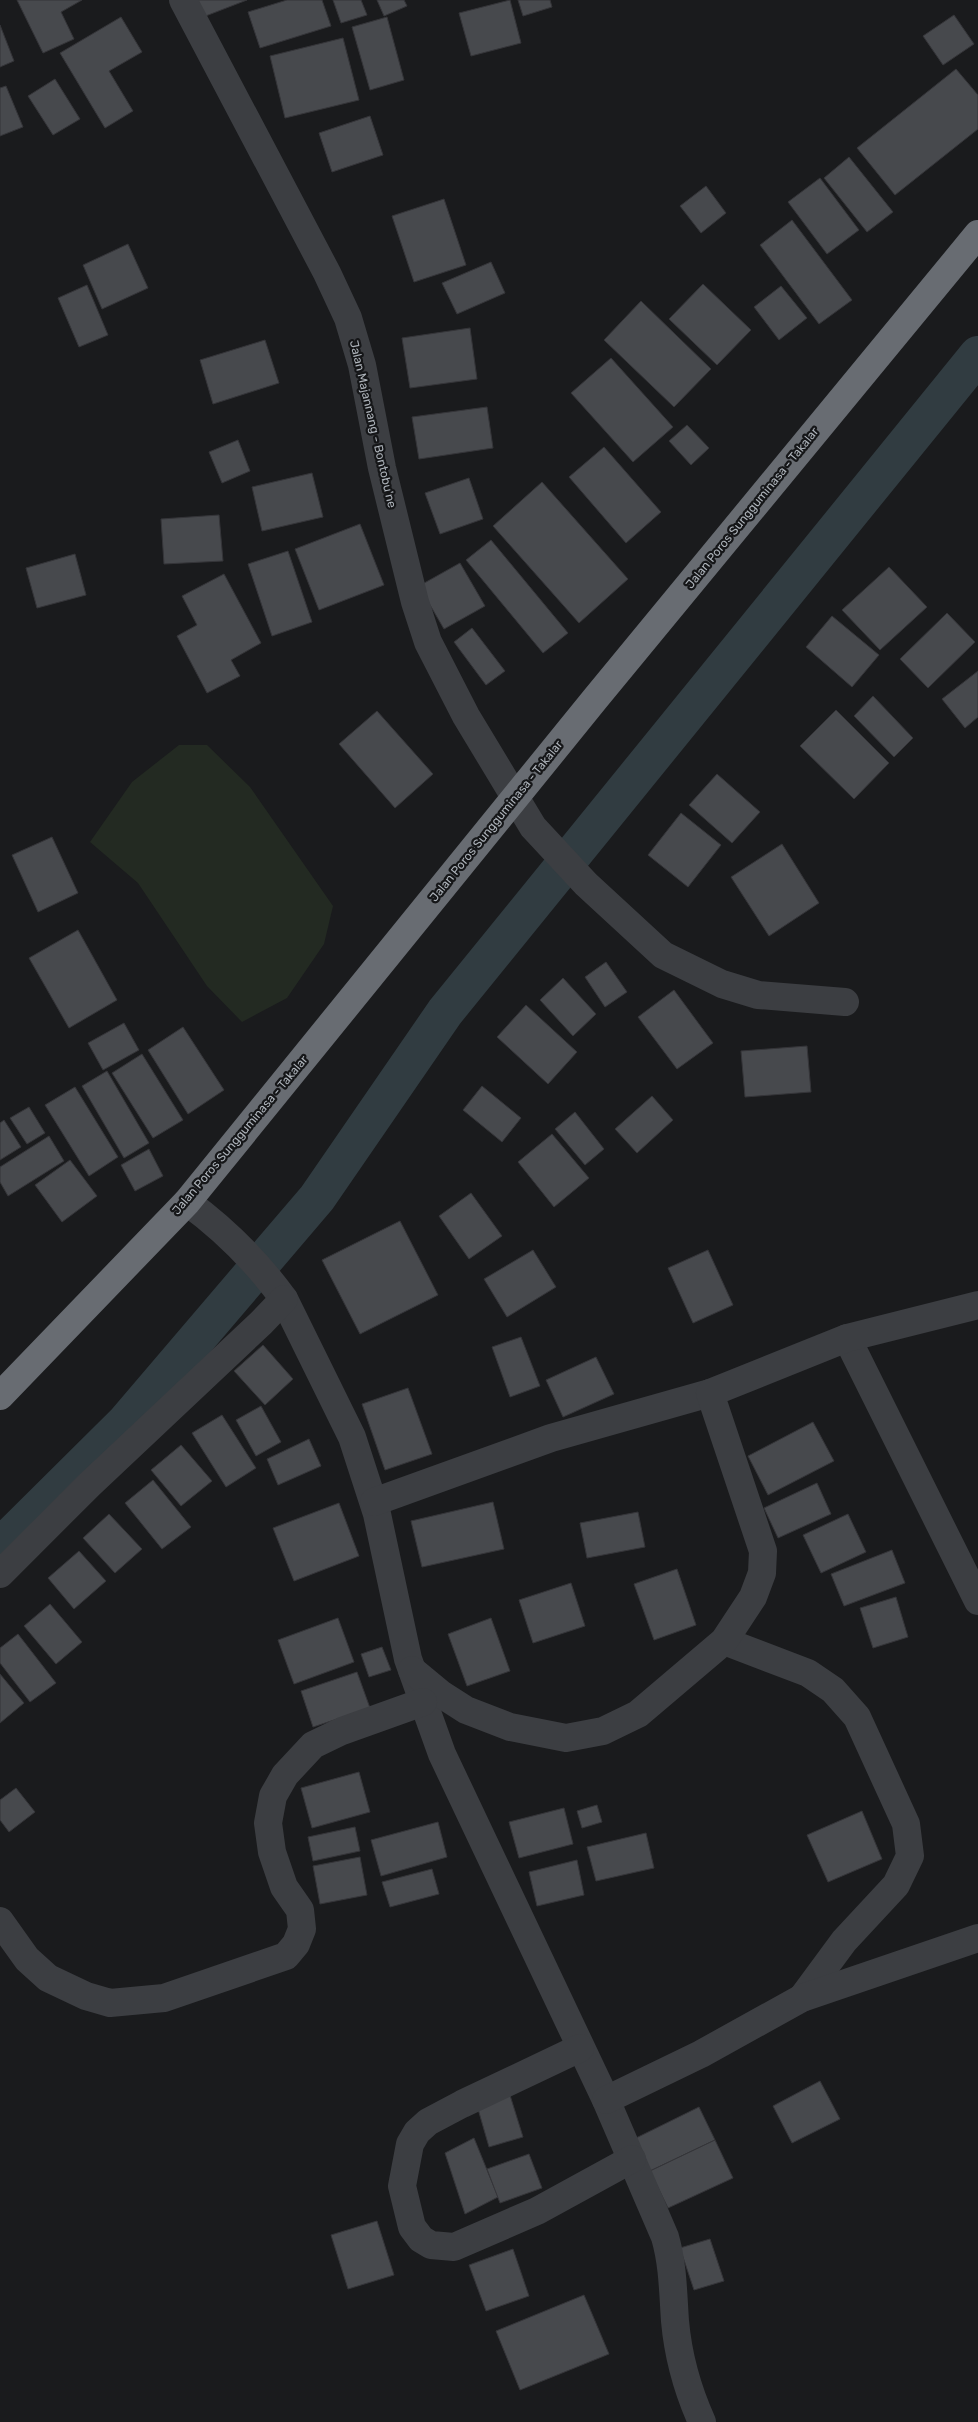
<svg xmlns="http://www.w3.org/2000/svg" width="978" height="2422" font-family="Rubik,sans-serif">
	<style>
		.green { fill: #232a22 }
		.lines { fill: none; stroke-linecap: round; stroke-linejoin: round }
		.canal { stroke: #313c41; stroke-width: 38 }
		.building { fill: #47494d; stroke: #353539 }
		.minor { stroke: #3c3e42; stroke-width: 28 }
		.highway { stroke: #686c72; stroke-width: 28 }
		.labels { text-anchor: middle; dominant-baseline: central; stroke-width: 4.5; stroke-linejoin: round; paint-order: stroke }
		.street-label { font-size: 12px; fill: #aeb4bb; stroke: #151618 }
	</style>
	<rect width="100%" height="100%" fill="#1a1b1d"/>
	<!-- green -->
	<polygon class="green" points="179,745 207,745 250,787 333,906 324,944 287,998 242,1022 207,986 138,883 90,842 132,782"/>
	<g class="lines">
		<!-- canal -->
		<polyline class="canal" points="0,1547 125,1423 317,1198 445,1012 978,355"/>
	</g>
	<!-- building -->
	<g class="building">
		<polygon points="17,0 82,0 61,12 74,39 43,53"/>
		<polygon points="197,0 247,0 203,17"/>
		<polygon points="287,0 322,0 331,26 260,48 248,12"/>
		<polygon points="333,0 361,0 367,15 341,23"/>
		<polygon points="377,0 404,0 407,6 384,16"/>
		<polygon points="510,0 521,43 471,56 459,13"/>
		<polygon points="518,0 550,0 552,7 523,16"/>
		<polygon points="954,15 974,44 943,65 923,36"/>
		<polygon points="121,17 142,52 109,71 133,111 105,128 60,53"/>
		<polygon points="387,17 404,80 370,90 352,27"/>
		<polygon points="0,25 14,61 0,67"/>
		<polygon points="343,38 359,100 285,118 270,56"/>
		<polygon points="956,69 978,95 978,129 895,195 857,148"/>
		<polygon points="55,79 80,119 53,135 28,96"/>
		<polygon points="6,86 23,127 0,136 0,88"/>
		<polygon points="370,116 383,155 332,172 319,133"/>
		<polygon points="849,157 893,212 867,232 824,178"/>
		<polygon points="820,178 859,230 827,254 788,202"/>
		<polygon points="706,186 726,213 701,233 680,206"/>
		<polygon points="444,199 466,265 414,282 392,216"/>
		<polygon points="792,220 852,300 819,324 760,245"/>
		<polygon points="128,244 148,288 102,309 83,265"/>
		<polygon points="491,262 505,293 457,314 442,283"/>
		<polygon points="703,284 751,330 717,365 669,319"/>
		<polygon points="87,285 108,335 79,347 58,298"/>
		<polygon points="781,286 807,318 779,340 754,307"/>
		<polygon points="641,301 711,369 674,407 604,340"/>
		<polygon points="470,328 477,379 410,388 402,338"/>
		<polygon points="265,340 279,383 213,404 200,360"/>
		<polygon points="611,358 673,427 633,462 571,393"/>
		<polygon points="487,407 493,448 419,459 412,417"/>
		<polygon points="687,425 709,448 691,465 669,441"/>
		<polygon points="238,440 250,471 222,483 209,452"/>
		<polygon points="604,447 661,512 626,543 569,477"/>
		<polygon points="312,473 323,517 262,531 252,487"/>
		<polygon points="469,478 483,519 440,534 425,493"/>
		<polygon points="542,482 628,579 579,623 493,526"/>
		<polygon points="219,515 223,561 164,564 161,519"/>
		<polygon points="360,524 384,585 319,610 295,549"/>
		<polygon points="491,540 568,633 543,653 466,560"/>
		<polygon points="288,551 312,622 272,636 248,564"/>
		<polygon points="75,554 86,595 37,608 26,568"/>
		<polygon points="460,563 485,606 444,629 419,586"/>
		<polygon points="889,567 927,607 880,650 842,610"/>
		<polygon points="224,574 261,643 231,660 240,676 207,693 177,636 197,625 182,596"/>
		<polygon points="947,613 975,642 928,688 900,659"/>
		<polygon points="832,616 879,655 852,687 806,647"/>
		<polygon points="472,628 505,671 486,685 454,642"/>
		<polygon points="978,671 978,717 965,728 942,699"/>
		<polygon points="873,696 913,738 894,757 854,716"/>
		<polygon points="836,710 889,763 854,799 800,746"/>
		<polygon points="377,711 433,774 395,808 339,744"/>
		<polygon points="717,774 760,812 732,843 689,805"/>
		<polygon points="681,813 721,845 688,887 648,855"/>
		<polygon points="52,837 78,893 38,912 12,855"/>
		<polygon points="782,844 819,903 769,936 731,877"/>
		<polygon points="78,930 117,1000 69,1028 29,958"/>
		<polygon points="606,962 627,992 605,1007 585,977"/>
		<polygon points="563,978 596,1014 573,1036 540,1000"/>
		<polygon points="674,990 713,1043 677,1069 638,1017"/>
		<polygon points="526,1005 577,1052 548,1084 497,1037"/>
		<polygon points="124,1023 139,1050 103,1070 88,1043"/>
		<polygon points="183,1027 224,1090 188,1114 148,1050"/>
		<polygon points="807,1046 811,1092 745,1097 741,1051"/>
		<polygon points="142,1054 183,1120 153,1138 112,1073"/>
		<polygon points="107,1071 149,1143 124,1158 82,1086"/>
		<polygon points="482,1086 521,1118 502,1142 463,1110"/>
		<polygon points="75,1087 118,1157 89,1176 45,1105"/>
		<polygon points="652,1096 673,1120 637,1153 615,1129"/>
		<polygon points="29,1107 45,1133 27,1144 10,1118"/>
		<polygon points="575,1112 604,1149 585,1165 555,1129"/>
		<polygon points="4,1120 21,1147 0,1160 0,1123"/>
		<polygon points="552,1134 589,1178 554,1207 518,1162"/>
		<polygon points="49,1136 64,1161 8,1196 0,1182 0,1167"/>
		<polygon points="149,1149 163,1176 135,1191 121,1165"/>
		<polygon points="70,1160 97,1196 62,1222 35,1185"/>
		<polygon points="471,1193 502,1236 469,1259 439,1216"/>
		<polygon points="400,1221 438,1295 360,1334 322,1260"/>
		<polygon points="533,1250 556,1287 507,1317 484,1279"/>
		<polygon points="708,1250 733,1305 693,1323 668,1268"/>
		<polygon points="521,1337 540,1386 510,1397 492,1347"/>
		<polygon points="263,1345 293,1379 265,1405 234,1371"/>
		<polygon points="596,1357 614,1394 563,1417 546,1380"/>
		<polygon points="408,1388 432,1454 385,1470 362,1404"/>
		<polygon points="261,1406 281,1442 256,1456 236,1420"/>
		<polygon points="222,1415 256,1468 226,1487 192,1433"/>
		<polygon points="813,1422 834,1461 768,1495 748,1456"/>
		<polygon points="309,1439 321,1466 278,1485 267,1459"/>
		<polygon points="181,1445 212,1481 181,1506 151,1470"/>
		<polygon points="153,1480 191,1527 162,1549 125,1503"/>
		<polygon points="817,1483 831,1514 778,1538 764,1508"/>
		<polygon points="493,1502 504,1549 422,1567 411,1521"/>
		<polygon points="339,1503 359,1556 294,1581 273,1528"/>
		<polygon points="638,1512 645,1547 587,1558 580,1523"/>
		<polygon points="109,1514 142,1549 115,1573 83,1538"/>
		<polygon points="848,1514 866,1552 821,1573 803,1535"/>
		<polygon points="892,1550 905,1583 844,1606 831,1574"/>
		<polygon points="79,1551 106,1581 74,1609 48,1578"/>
		<polygon points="677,1569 696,1625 654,1640 634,1584"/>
		<polygon points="571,1583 585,1626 533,1643 519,1600"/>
		<polygon points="896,1597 908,1637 873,1648 860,1608"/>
		<polygon points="50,1604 82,1642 56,1664 24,1626"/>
		<polygon points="338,1618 354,1662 294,1684 278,1640"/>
		<polygon points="491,1618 510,1671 467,1686 448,1634"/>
		<polygon points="18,1634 56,1683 30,1702 0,1663 0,1648"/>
		<polygon points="382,1647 391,1670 369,1677 361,1654"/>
		<polygon points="357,1672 370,1708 313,1727 301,1691"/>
		<polygon points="0,1674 24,1703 0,1723"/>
		<polygon points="359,1772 370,1812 312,1828 301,1788"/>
		<polygon points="16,1788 35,1812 9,1832 0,1820 0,1800"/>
		<polygon points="597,1805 602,1822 582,1828 577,1811"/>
		<polygon points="564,1808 573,1844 519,1858 509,1822"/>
		<polygon points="862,1811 882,1859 828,1882 807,1835"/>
		<polygon points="438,1822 447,1857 381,1876 371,1840"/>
		<polygon points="355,1827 360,1851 313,1861 308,1837"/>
		<polygon points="646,1833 654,1868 596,1881 587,1847"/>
		<polygon points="360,1857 367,1895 320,1904 313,1866"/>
		<polygon points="577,1860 584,1895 537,1906 529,1872"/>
		<polygon points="432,1869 439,1894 390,1907 382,1882"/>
		<polygon points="820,2081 840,2119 792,2143 773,2106"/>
		<polygon points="509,2092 523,2137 489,2147 476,2102"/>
		<polygon points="699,2107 715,2140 650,2171 634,2139"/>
		<polygon points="474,2138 498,2197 465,2214 445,2153"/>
		<polygon points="715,2140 733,2178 668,2208 650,2171"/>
		<polygon points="529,2154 542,2188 500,2203 487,2169"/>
		<polygon points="377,2221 394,2275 348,2289 331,2235"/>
		<polygon points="710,2239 724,2281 694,2290 680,2248"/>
		<polygon points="513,2249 529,2296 486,2311 469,2265"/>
		<polygon points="584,2295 609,2354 520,2390 496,2331"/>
	</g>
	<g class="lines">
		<!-- minor -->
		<g class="minor">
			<polyline points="183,0 327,273 348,318 362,365 382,468 415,602 428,642 466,716 533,827 586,884 663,955 722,984 758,995 845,1002"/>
			<path d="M187 1202C224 1229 257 1262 284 1299L352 1437 377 1514 408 1659 442 1754 606 2100 665 2237C673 2265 673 2292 675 2321 678 2355 688 2391 702 2422"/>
			<polyline points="847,1338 978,1601"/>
			<polyline points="374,1502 551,1438 710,1393"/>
			<polyline points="0,1574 89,1485 261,1323 284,1299"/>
			<polyline points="724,1641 808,1673 833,1690 857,1717 906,1824 910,1856 896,1885 844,1941 802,1998"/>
			<polyline points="412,1670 441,1694 466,1710 510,1727 566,1738 603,1731 638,1714 724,1641 753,1597 762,1573 763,1551 710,1393 847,1338 978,1305"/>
			<polyline points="0,1921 27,1959 48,1978 86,1996 110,2003 164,1998 286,1956 296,1944 302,1929 300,1910 284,1887 272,1852 268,1823 273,1796 285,1775 313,1745 342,1731 423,1702"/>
			<polyline points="580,2048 462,2104 428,2122 417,2132 410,2144 402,2186 412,2227 421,2239 431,2245 454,2247 537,2211 632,2159"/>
			<polyline points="606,2100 701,2054 802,1998 978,1938"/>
		</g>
		<!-- highway -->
		<polyline class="highway" points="0,1396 187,1202 595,699 978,234"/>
	</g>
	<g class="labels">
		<!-- street labels -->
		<g class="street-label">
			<text transform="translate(373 424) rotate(77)">Jalan Majannang - Bontobu'ne</text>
			<text transform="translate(752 508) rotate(-51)">Jalan Poros Sungguminasa - Takalar</text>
			<text transform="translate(496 821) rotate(-51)">Jalan Poros Sungguminasa - Takalar</text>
			<text transform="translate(240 1135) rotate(-50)">Jalan Poros Sungguminasa - Takalar</text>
		</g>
	</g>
</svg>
